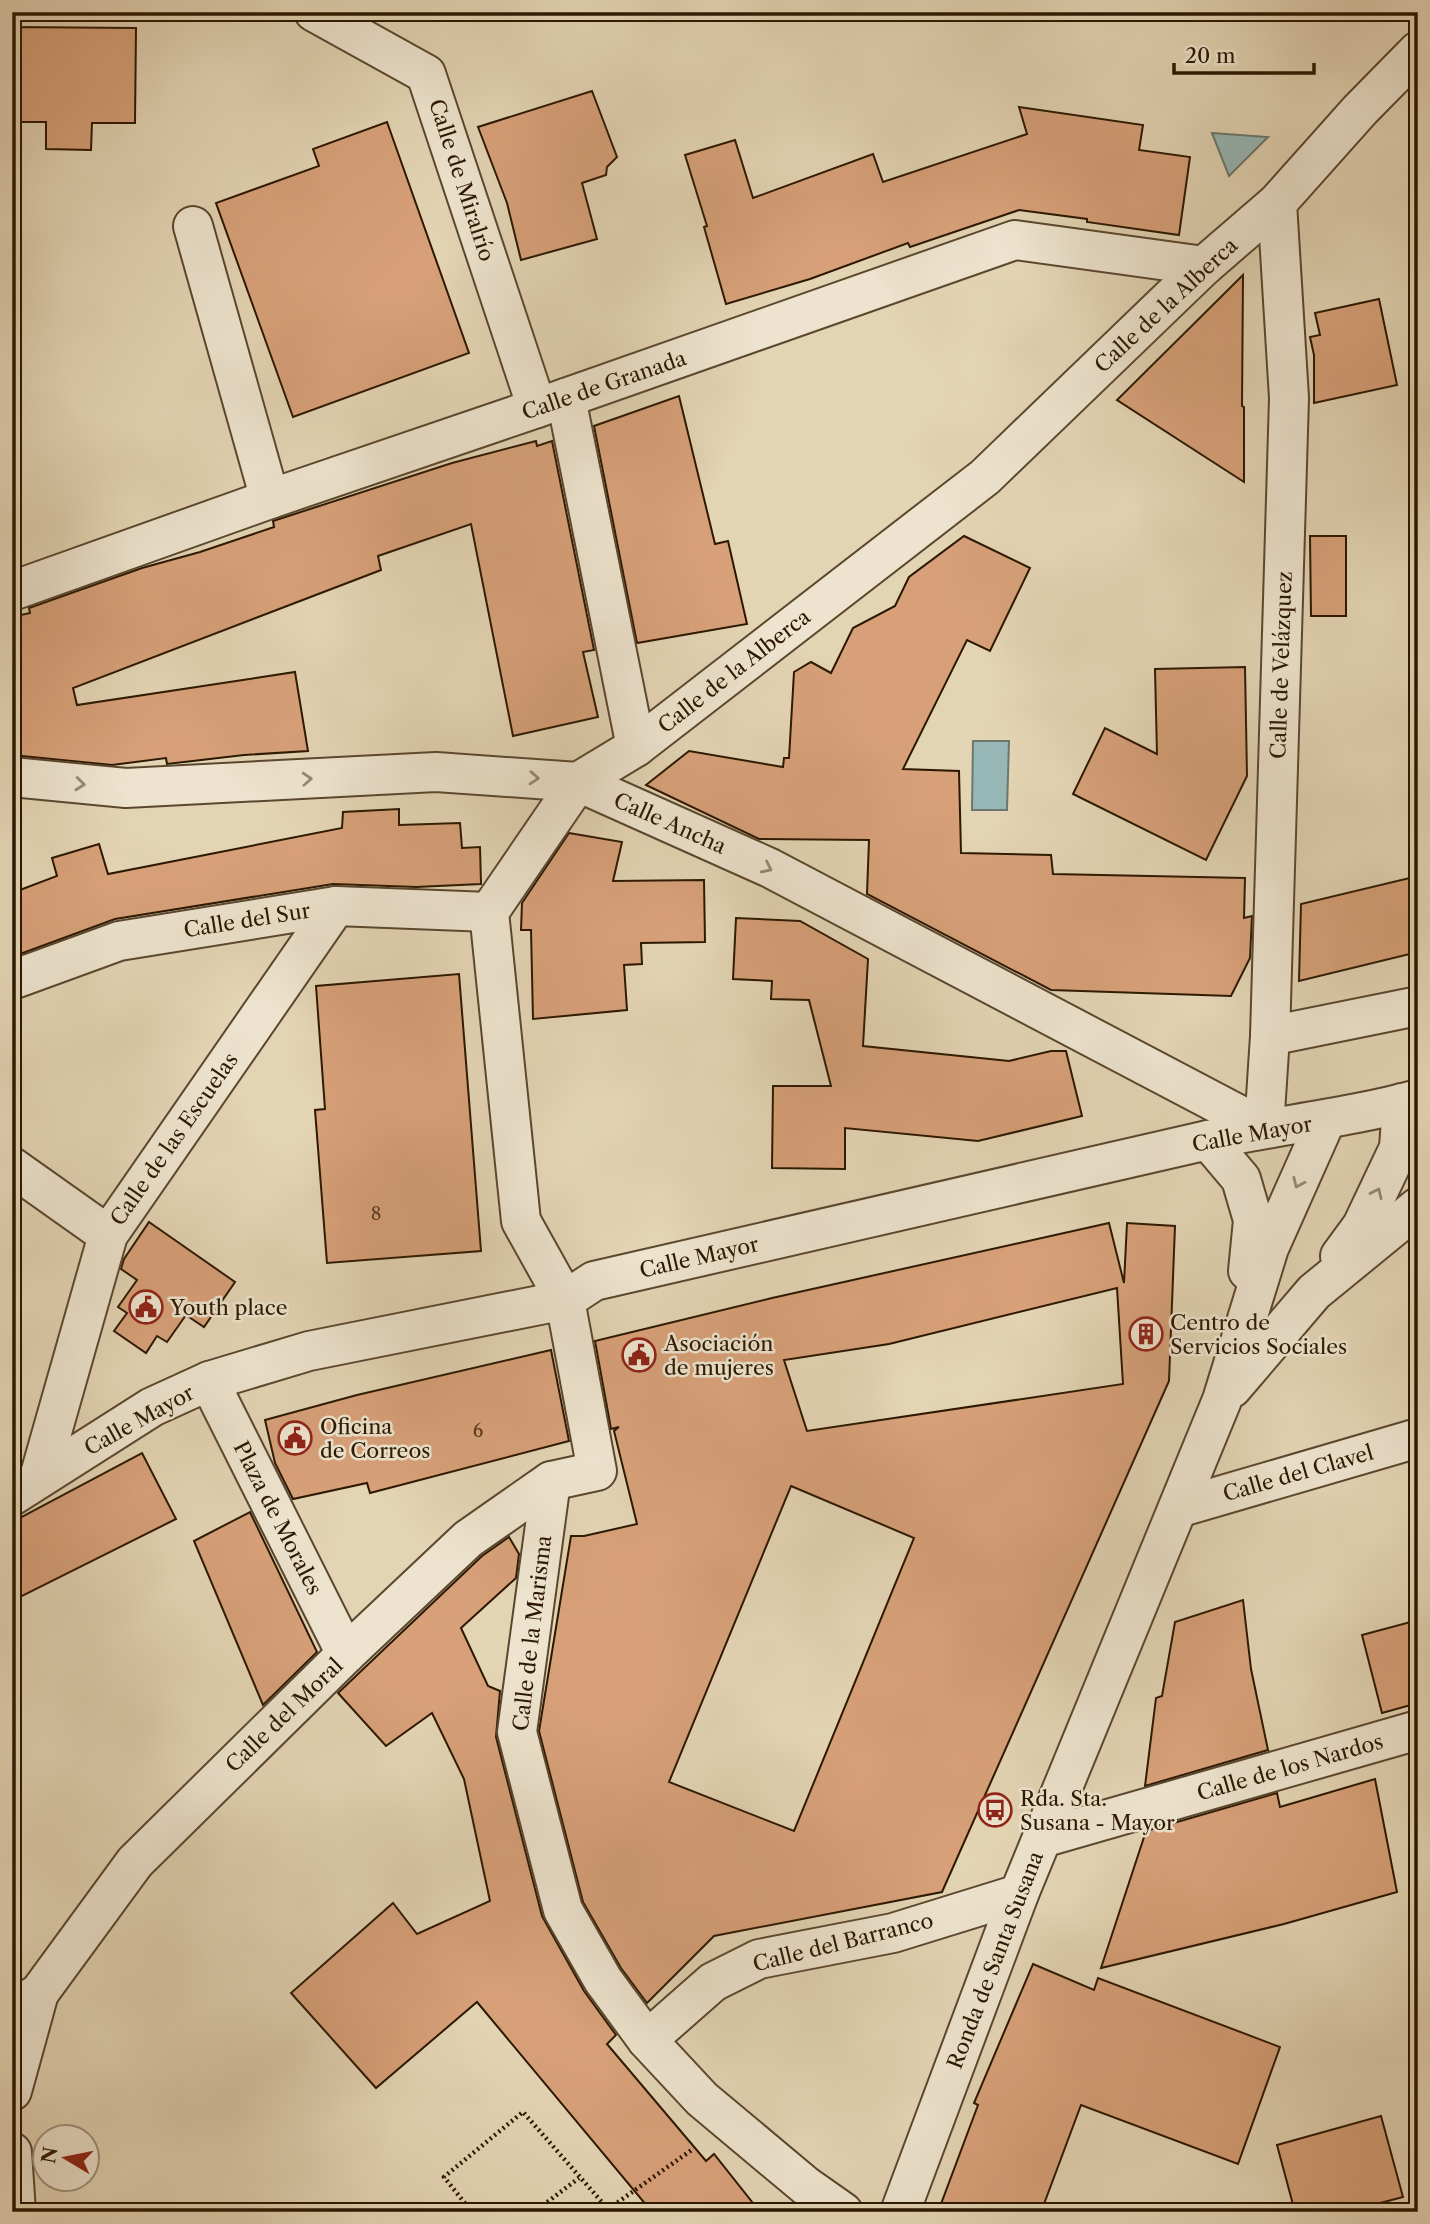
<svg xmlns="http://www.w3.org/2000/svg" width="1430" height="2224" font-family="'Libre Caslon Text',serif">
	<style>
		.water { fill: #97b7b6; stroke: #6c776e; stroke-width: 2 }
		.building { fill: #d7a079; stroke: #2c1801; stroke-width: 2; fill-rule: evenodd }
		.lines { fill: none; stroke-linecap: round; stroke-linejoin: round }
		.minor-casing { stroke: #5a472e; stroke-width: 42 }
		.tertiary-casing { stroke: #5a472e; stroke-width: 42 }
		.path { stroke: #2c1801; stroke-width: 4.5; stroke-dasharray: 2 3.5; stroke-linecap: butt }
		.minor { stroke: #ede3ce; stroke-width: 38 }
		.tertiary { stroke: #ede3ce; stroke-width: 38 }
		.oneway { stroke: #968872 }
		.labels { text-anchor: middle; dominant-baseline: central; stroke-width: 5; stroke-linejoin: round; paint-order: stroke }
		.number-label { font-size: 18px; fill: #573a1f }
		.street-label { font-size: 21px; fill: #2c1801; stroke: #ede3ce }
		.poi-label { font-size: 21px; fill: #2c1801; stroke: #ede3ce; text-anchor: start }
	</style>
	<rect width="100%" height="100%" fill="#e3d4b4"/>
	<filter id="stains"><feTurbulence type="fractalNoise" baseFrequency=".00286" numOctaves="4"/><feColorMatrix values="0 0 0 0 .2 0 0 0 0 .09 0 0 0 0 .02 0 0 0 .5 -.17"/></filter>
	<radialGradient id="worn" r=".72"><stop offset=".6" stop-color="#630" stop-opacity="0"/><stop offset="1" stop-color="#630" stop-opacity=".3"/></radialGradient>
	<!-- water -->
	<g class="water">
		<polygon points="1212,133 1268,137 1229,176"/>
		<polygon points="973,741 1009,741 1007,810 972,810"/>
	</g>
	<!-- building -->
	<g class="building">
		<polygon points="12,27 136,28 135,123 92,123 91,150 46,149 46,122 12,122"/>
		<polygon points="592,91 617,157 607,167 606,175 582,183 597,239 521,260 507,203 478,127"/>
		<polygon points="1019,107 1143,125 1139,150 1190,157 1179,235 1087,222 1087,219 1019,210 910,247 908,243 810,279 726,304 704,227 707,226 685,155 735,140 753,198 873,154 883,182 1027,134"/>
		<polygon points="387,122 469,353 293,417 216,203 319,166 313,149"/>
		<polygon points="1243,275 1242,406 1244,407 1244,482 1117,400"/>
		<polygon points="1379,299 1397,385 1314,403 1314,355 1310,337 1320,335 1315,313"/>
		<polygon points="679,396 715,544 728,541 747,624 637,643 594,426"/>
		<polygon points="536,441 537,446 552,441 594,650 583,652 598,717 513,736 471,524 378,556 381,570 73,688 77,705 295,672 308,751 244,755 167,764 166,758 112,765 12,755 12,617 30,613 29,608 142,568 200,552 274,527 273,521 452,463"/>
		<polygon points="964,536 1030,568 990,651 967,640 903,769 959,771 961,853 1051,855 1053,874 1245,878 1244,918 1252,916 1250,958 1231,996 1051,990 867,894 869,840 759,839 646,785 689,751 783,767 784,758 789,758 794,672 811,662 831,673 853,628 895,606 909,577"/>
		<polygon points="1310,536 1346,536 1346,616 1311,616"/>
		<polygon points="1245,667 1247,776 1206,860 1073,794 1105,728 1157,754 1155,669"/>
		<polygon points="399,809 399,825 460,823 462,848 480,847 481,884 416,887 333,884 115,919 12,957 12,893 57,876 52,858 99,844 108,874 342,828 343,812"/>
		<polygon points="569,833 622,842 613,881 704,880 705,942 641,943 642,964 624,965 627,1010 533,1019 531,930 521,930 522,903"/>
		<polygon points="1418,876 1418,952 1299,981 1301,904"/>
		<polygon points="736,918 800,921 868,959 863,1046 1009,1061 1051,1051 1066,1051 1082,1116 978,1141 845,1128 845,1169 772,1168 773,1086 831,1086 809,1000 771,999 772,981 733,979"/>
		<polygon points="459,974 481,1251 327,1263 315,1110 325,1109 316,986"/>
		<polygon points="149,1222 235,1282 204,1327 186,1315 167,1342 157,1336 146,1353 114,1331 127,1313 118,1307 137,1280 121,1269 124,1259"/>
		<path d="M1109 1223 1124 1283 1127 1223 1175 1226 1169 1381 942 1892 714 1936 647 2003 621 1968 583 1902 539 1731 571 1536H584L637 1524 614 1431 619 1427 611 1429 595 1341 772 1298ZM1117 1288 1123 1384 807 1431 784 1360 889 1344ZM791 1486 914 1538 794 1831 669 1782Z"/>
		<polygon points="551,1350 569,1441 370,1493 367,1483 293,1499 275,1463 265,1420 357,1395"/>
		<polygon points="142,1453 176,1519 12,1601 12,1522"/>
		<polygon points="250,1512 317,1652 263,1705 194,1541"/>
		<polygon points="509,1537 519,1554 516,1578 461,1628 488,1686 500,1691 496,1737 542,1916 584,1991 616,2035 607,2044 706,2161 714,2154 760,2212 652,2212 477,2002 376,2088 291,1993 393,1903 417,1934 490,1901 464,1779 432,1713 386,1746 338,1693 482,1556"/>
		<polygon points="1243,1600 1251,1669 1268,1750 1145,1786 1156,1698 1162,1696 1175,1622"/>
		<polygon points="1418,1620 1418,1703 1382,1713 1362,1635"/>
		<polygon points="1375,1779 1397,1892 1284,1924 1101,1968 1146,1831 1277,1793 1280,1807"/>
		<polygon points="1033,1964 1094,1990 1098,1978 1280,2047 1238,2164 1081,2105 1041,2212 938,2212 978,2105 974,2103"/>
		<polygon points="1381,2116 1403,2197 1346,2212 1295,2212 1277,2145"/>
	</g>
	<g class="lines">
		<defs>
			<g id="minor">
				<polyline points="314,12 426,74 537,408"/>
				<polyline points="193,226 270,499"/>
				<polyline points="566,398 636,747"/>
				<polyline points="12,591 270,499 537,408 1015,240 1204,266"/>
				<polyline points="12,777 126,788 436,772 578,782 770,868 1264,1128 1270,1036 1289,398 1277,203"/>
				<polyline points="12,980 119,941 336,906 489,912"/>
				<polyline points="1270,1036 1418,1006"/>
				<polyline points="12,1167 108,1235"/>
				<polyline points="209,1381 346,1654"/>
				<polyline points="39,1478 108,1235 336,906"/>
				<polyline points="551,1481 517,1732 563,1910 603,1980 647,2040 702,2099 806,2186 843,2212"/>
				<polyline points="1178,1508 1418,1438"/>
				<polyline points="1042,1838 1418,1730"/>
				<polyline points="12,2009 39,1993 135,1862 346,1654 468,1539 551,1481 597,1471 565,1300 521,1221 489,912 578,782 636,747 985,477 1204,266 1277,203 1360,110 1418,51"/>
				<polyline points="647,2040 713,1982 759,1959 893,1933 1019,1894"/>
				<polyline points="12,2091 39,1993"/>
				<polyline points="12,2152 16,2212"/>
			</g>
			<g id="tertiary">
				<polyline points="1208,1140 1241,1179 1253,1220 1248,1271"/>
				<polyline points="1340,1256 1362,1226 1399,1148 1402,1103"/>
				<polyline points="1232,1388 1314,1292 1418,1207"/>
				<path d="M12 1496 152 1407 209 1381 309 1351 565 1300 594 1281 1208 1140C1278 1125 1349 1118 1418 1099"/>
				<polyline points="900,2212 1019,1894 1222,1400 1269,1248 1326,1120"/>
			</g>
		</defs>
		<!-- minor casing -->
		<use href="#minor" class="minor-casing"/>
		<!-- tertiary casing -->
		<use href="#tertiary" class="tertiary-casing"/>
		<!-- path -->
		<g class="path">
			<polyline points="472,2212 444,2177 523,2112 608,2209"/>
			<polyline points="534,2212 579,2178"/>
			<polyline points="604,2212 693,2149"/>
		</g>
		<!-- minor -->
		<use href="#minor" class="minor"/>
		<!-- tertiary -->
		<use href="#tertiary" class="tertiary"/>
	</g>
	<!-- one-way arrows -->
	<defs><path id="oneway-chevron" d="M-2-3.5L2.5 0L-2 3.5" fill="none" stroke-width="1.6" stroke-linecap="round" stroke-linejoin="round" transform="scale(1.75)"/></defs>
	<g class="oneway">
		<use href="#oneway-chevron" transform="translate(534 778) rotate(4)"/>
		<use href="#oneway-chevron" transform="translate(307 779) rotate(-3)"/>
		<use href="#oneway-chevron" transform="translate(80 784) rotate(6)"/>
		<use href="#oneway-chevron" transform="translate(767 868) rotate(26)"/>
		<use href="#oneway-chevron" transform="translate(1298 1183) rotate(114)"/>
		<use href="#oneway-chevron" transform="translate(1377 1193) rotate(-65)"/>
	</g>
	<!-- icons -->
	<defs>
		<symbol id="civic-ring" viewBox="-11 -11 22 22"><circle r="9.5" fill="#ede3ce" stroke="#8f2418" stroke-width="1.5"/><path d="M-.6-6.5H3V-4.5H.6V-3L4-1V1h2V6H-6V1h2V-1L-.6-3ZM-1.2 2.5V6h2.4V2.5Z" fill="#8f2418"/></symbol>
		<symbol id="building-ring" viewBox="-11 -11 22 22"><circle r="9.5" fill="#ede3ce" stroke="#8f2418" stroke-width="1.5"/><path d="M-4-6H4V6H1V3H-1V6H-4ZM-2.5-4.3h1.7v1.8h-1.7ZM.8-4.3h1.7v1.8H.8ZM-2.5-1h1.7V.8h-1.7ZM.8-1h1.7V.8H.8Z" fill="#8f2418"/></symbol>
		<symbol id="bus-ring" viewBox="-11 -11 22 22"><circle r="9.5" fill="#ede3ce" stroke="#8f2418" stroke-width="1.5"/><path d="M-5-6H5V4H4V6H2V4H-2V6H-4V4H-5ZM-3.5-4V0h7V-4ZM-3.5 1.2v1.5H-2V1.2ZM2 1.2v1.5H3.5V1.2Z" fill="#8f2418"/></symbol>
	</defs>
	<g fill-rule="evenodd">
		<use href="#civic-ring" x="127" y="1288" width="38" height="38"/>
		<use href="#building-ring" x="1127" y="1315" width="38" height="38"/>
		<use href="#civic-ring" x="620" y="1336" width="38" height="38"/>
		<use href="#civic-ring" x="276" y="1419" width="38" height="38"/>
		<use href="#bus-ring" x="976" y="1791" width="38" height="38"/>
	</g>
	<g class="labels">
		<!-- number labels -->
		<g class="number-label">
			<text x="376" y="1214">8</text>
			<text x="478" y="1431">6</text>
		</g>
		<!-- street labels -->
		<g class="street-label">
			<text transform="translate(462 180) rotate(72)">Calle de Miralrío</text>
			<text transform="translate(1166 305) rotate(-43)">Calle de la Alberca</text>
			<text transform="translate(604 385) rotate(-19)">Calle de Granada</text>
			<text transform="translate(1281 665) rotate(-88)">Calle de Velázquez</text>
			<text transform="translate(734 671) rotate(-38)">Calle de la Alberca</text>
			<text transform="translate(670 823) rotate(24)">Calle Ancha</text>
			<text transform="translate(247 920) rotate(-9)">Calle del Sur</text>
			<text transform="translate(1252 1134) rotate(-10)">Calle Mayor</text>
			<text transform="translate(174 1139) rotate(-55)">Calle de las Escuelas</text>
			<text transform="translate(699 1257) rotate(-13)">Calle Mayor</text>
			<text transform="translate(139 1420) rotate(-29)">Calle Mayor</text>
			<text transform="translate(1298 1473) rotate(-16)">Calle del Clavel</text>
			<text transform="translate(278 1518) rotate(63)">Plaza de Morales</text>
			<text transform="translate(532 1633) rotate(-83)">Calle de la Marisma</text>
			<text transform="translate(284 1715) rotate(-44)">Calle del Moral</text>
			<text transform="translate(1290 1767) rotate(-16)">Calle de los Nardos</text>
			<text transform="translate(843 1942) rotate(-14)">Calle del Barranco</text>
			<text transform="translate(995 1960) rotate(-69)">Ronda de Santa Susana</text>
		</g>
		<!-- poi labels -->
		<g class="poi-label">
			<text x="170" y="1307">Youth place</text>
			<text x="1170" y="1322">Centro de<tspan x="1170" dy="24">Servicios Sociales</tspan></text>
			<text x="664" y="1343">Asociación<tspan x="664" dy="24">de mujeres</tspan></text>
			<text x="320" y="1426">Oficina<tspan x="320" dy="24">de Correos</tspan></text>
			<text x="1020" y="1798">Rda. Sta.<tspan x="1020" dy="24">Susana - Mayor</tspan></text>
		</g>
	</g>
	<!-- margin -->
	<rect width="1430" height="2224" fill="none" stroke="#e3d4b4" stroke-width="42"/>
	<rect x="14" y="14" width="1402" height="2196" fill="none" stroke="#2c1801" stroke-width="3.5"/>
	<rect x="21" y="21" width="1388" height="2182" fill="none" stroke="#2c1801" stroke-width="2"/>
	<!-- north arrow -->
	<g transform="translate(66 2158) rotate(280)"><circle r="33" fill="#ede3ce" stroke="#a0927c" stroke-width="2"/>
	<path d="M0-5L12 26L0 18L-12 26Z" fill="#8f2418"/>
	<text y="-10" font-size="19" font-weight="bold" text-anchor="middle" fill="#2c1801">N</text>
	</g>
	<!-- scale -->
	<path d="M1174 63v10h140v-10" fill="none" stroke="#2c1801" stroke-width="3.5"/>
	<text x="1185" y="63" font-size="21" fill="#2c1801" stroke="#ede3ce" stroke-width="5" paint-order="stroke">20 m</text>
	<rect width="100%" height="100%" filter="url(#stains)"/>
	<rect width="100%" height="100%" fill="url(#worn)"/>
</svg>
